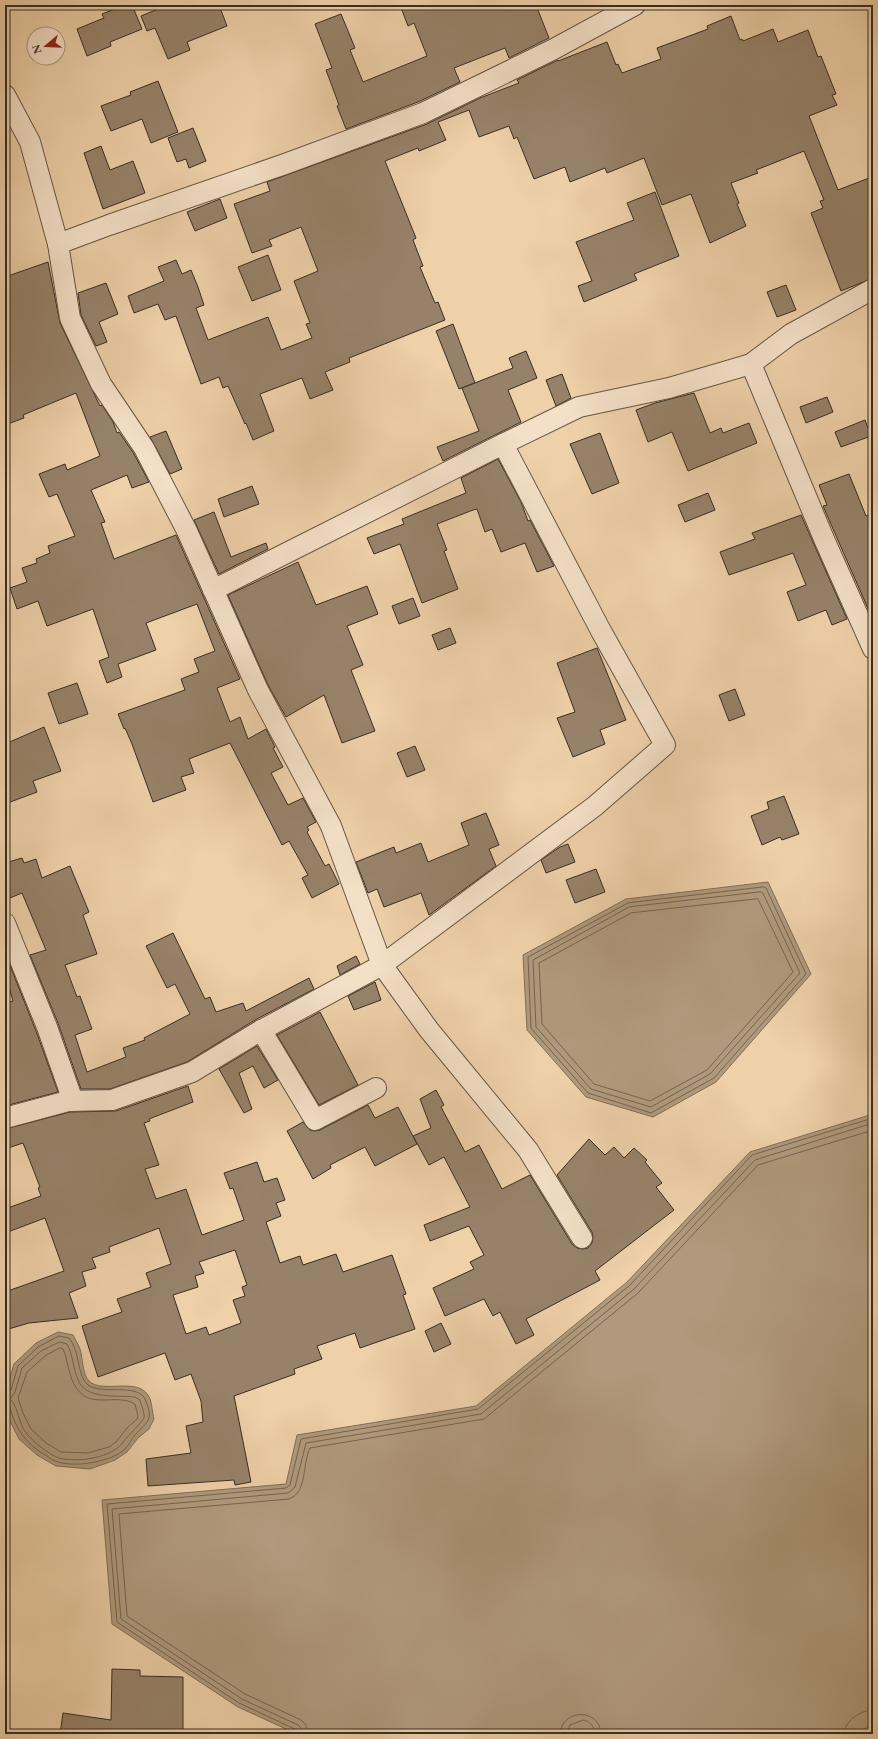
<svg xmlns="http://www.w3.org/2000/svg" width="878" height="1739" font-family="'EB Garamond',serif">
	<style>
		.water { fill: #b0997c; stroke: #806e59 }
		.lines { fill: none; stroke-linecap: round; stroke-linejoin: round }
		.shore { stroke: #746450; stroke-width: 1 }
		.building { fill: #978269; stroke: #382e24; fill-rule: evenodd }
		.minor-casing { stroke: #665645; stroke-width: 22 }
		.minor { stroke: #f4e0c7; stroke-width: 20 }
	</style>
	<rect width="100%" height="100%" fill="#eed0a9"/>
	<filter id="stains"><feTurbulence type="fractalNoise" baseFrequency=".005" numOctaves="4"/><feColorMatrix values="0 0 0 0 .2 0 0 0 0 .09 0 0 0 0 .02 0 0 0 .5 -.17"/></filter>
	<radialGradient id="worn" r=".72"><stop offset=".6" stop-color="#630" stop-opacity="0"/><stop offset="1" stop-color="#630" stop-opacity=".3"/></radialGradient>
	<!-- water -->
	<g class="water">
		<polygon points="768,882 811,974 716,1082 653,1117 586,1097 527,1030 523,955 626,899"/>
		<polygon points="873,1114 873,1724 856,1734 587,1734 583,1729 572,1734 297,1734 238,1707 112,1624 102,1500 286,1484 297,1435 476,1406 627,1282 750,1152"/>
		<path d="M58 1332 73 1335C75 1339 78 1344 80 1349 83 1358 82 1374 89 1381 102 1394 136 1377 148 1395 152 1400 152 1412 154 1419L149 1429 138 1438 127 1452 115 1460 90 1469 56 1466 37 1455 19 1439 8 1417 5 1394 14 1364 36 1343Z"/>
	</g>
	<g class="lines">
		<!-- shore -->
		<g class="shore">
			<polygon points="764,887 766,888 806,974 714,1078 651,1113 588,1093 531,1028 528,957 628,903"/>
			<polygon points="761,892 763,893 800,973 710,1074 651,1107 591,1089 536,1027 533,960 629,907"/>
			<polygon points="758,899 793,972 707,1070 650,1101 594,1084 542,1024 539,963 631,913"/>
			<path d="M60 1342 67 1344C73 1355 73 1368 78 1380 86 1400 117 1395 135 1397L140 1400C141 1405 145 1413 144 1418 143 1421 128 1436 124 1441 113 1458 77 1463 59 1458 48 1454 35 1443 27 1434 18 1424 19 1407 10 1399L15 1392 22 1368 41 1351Z"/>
			<path d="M60 1348 63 1349C68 1360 68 1373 74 1384 88 1412 115 1392 135 1404L138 1416 137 1419 127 1428 117 1441 109 1447 88 1453 61 1452 46 1443 31 1429 23 1413 18 1398 27 1372 45 1356Z"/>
			<path d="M5 1393 11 1390 18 1366 38 1347 59 1336 69 1338C80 1350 77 1377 88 1385 101 1395 138 1383 145 1399 154 1420 148 1421 135 1435 131 1439 129 1446 124 1450 118 1455 110 1458 103 1460 90 1464 71 1466 58 1462 54 1461 50 1458 47 1456 27 1445 15 1429 10 1407L5 1404"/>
			<polyline points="297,1734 295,1729 239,1703 117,1622 107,1504 286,1488 290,1485 301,1439 478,1409 630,1285 752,1155 873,1118"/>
			<polyline points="302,1734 302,1729 298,1725 242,1699 121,1619 112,1509 288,1493 295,1487 306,1443 481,1414 634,1289 755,1160 873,1123"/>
			<path d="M308 1734 306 1725 301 1720 245 1694 127 1616 119 1514 289 1499C308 1492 302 1463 310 1448L484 1419 638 1293 758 1165 873 1130"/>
			<path d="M560 1734C561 1709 600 1707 601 1734"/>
			<path d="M566 1734 570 1725 583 1720C590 1721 595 1727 595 1734"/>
			<path d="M844 1734C844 1721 861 1710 873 1710"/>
		</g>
	</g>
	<!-- building -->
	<g class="building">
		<polygon points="125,5 132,5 142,29 110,42 111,46 87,56 77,29 104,18 102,14"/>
		<polygon points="168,5 219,5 227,26 187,42 190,50 168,59 155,28 147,31 141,16"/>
		<polygon points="400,5 536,5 549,38 509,58 505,48 454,68 460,82 418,102 346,129 337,106 339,105 326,70 332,68 315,24 341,14 355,48 350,50 363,82 427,56 414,23 408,26"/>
		<polygon points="731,16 740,40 742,39 743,41 773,29 778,42 808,30 818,57 821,56 836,94 832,95 837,105 809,116 838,190 869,178 873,187 873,278 841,291 811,213 823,208 820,201 824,200 804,151 756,170 758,173 731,183 739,203 737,204 746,226 710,243 691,194 662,205 644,158 607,173 605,168 570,182 565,167 534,179 517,137 514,139 509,126 479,137 469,110 438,122 446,140 419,151 418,148 385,161 416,238 413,240 423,266 420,267 435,303 438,302 445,320 349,358 350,362 325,372 333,390 310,399 302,378 260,394 274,431 253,440 246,423 245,424 228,386 223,388 219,377 201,384 176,316 165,320 158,304 134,313 128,296 164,281 158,267 176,260 182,274 191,270 198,287 204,305 196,308 208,340 268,317 281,350 312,338 306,324 310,323 294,281 318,271 301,227 269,240 272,246 252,253 234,204 270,191 267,182 427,124 480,98 519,83 517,80 558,60 558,61 607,42 616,65 618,64 622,73 661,59 657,48 708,29 707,26"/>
		<polygon points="158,81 178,132 151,143 142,119 111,131 101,106 131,95 130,92"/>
		<polygon points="193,128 206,161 189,168 186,159 177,162 168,138"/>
		<polygon points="101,146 110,170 133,161 145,193 103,209 84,153"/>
		<polygon points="655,192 679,256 634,274 637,280 584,302 578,286 592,281 576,242 634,220 627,203"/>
		<polygon points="220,199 227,218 195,231 187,212"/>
		<polygon points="268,255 281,290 252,301 238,267"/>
		<polygon points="48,262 60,323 100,406 102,405 113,422 117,433 119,432 134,454 149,482 132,488 127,475 91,490 105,522 101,523 114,559 176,535 240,679 217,688 230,722 240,717 248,739 266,729 275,747 273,748 283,767 271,773 288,805 303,798 316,822 307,827 309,830 307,832 325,866 329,864 339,884 312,898 302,878 308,875 289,841 282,845 230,743 189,759 194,773 181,777 186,790 153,802 132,744 125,728 124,729 118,714 185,690 181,679 199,672 194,659 215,651 197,604 146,623 156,650 118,664 122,677 107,683 99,661 109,657 93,609 47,626 38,601 17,609 10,588 27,582 22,568 37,563 36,559 50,553 48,546 75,536 57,494 49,497 39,474 65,464 67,470 100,456 76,393 23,415 24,418 5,425 5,277"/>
		<polygon points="106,283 118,314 99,322 107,342 96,346 81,315 78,293"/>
		<polygon points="786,285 796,310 777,317 767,292"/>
		<polygon points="453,324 475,383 459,389 436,331"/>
		<polygon points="526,351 537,378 508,390 521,422 443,461 437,447 479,431 462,388 513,368 509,358"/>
		<polygon points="562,374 571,398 556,406 546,380"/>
		<polygon points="694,393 710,433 721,428 723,433 749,423 757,443 688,471 672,432 648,442 636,410 655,403"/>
		<polygon points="827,397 833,412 806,423 800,407"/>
		<polygon points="865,420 871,436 841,447 835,432"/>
		<polygon points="166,431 182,469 170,474 150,437"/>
		<polygon points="600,433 619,483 592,494 570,444"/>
		<polygon points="498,459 521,502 528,521 530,520 554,566 537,572 525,543 501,552 492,529 485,532 477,509 473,510 437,524 447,550 444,551 458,589 422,603 400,544 374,554 367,538 404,524 402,519 466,493 461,478"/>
		<polygon points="849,474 866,516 873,513 873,609 869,611 823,506 827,505 819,485"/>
		<polygon points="252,486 259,504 224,517 218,499"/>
		<polygon points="708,493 715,510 685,522 678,505"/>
		<polygon points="214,512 231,557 266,543 268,549 219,574 194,520"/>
		<polygon points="801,515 847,619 832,625 826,610 798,621 787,592 806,585 793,553 729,575 720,552 755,539 752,533"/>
		<polygon points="298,562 316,605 367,586 378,614 347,626 363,665 351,670 375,731 342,743 324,695 286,717 268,685 228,595"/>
		<polygon points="413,598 420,616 399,624 392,606"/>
		<polygon points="450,628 456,643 438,650 432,635"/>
		<polygon points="597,648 626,720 600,730 605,744 573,757 557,718 575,712 557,663"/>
		<polygon points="77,683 88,714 59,724 48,693"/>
		<polygon points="735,689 745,715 729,721 719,695"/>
		<polygon points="44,727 61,771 33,781 37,792 5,804 5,744"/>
		<polygon points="415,746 425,770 407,777 397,753"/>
		<polygon points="784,796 799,834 782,840 780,837 762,845 751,816 769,809 767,802"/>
		<polygon points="486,813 499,845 489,849 496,866 429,915 421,893 384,907 377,889 368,893 356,862 394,847 396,853 421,843 428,862 469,845 461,823"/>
		<polygon points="568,844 575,862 546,873 541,860 560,847"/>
		<polygon points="22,858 24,863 36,859 42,878 70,866 89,912 83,915 97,954 65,965 77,997 80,996 92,1029 75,1035 87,1072 126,1057 123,1048 145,1040 144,1038 190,1014 175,984 167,988 146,946 173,933 205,999 210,997 216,1012 243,1003 246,1011 309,978 314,989 255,1020 187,1062 110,1089 81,1089 58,1023 30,955 46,950 22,893 5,900 5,863"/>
		<polygon points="596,869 605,892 575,903 566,880"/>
		<polygon points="356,956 360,964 340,975 337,966"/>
		<polygon points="9,963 36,1031 58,1092 5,1106 5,1003 13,1001 5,974 5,964"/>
		<polygon points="375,982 381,1000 354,1010 348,996"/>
		<polygon points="320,1012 358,1085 319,1105 277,1035"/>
		<polygon points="257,1046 278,1080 264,1088 253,1066 239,1073 252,1109 244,1113 219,1069"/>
		<path d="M188 1086 193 1102 149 1119 150 1121 144 1123 159 1165 145 1169 156 1199 186 1189 202 1235 244 1220 233 1188 230 1189 224 1173 257 1162 264 1182 277 1178 285 1200 276 1203 281 1216 266 1222 280 1263 300 1256 303 1265 336 1254 343 1272 392 1255 406 1294 403 1295 415 1329 360 1348 355 1333 317 1346 322 1359 294 1369 295 1374 234 1396 251 1482 235 1485 234 1480 148 1486 146 1459 191 1453 186 1426 203 1422 201 1401 191 1374 175 1380 165 1353 98 1377 82 1326 122 1312 117 1299 151 1287 146 1273 171 1264 159 1228 109 1247 110 1252 92 1258 96 1268 82 1272 86 1286 69 1293 78 1318 29 1323 5 1330V1292L64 1271 45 1218 5 1233V1209L41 1196 38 1188 40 1187 23 1143 5 1149V1129L70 1112 116 1111ZM235 1250 247 1285 242 1287 245 1296 233 1300 241 1323 209 1335 206 1327 186 1334 173 1295 198 1287 195 1276 204 1273 199 1262Z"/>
		<polygon points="436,1090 444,1105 441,1107 465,1152 479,1145 502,1189 530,1175 572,1244 577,1248 583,1249 588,1248 592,1243 593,1237 592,1232 557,1175 589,1139 605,1155 614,1147 624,1158 634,1148 647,1160 645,1162 662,1183 656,1187 674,1210 595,1271 600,1280 526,1319 534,1335 516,1344 500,1312 493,1316 484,1299 445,1316 433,1288 474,1269 470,1262 484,1255 469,1226 430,1241 424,1225 470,1207 444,1157 429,1165 413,1136 431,1128 420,1099"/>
		<polygon points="368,1105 375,1118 398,1107 417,1144 375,1166 365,1147 330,1165 331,1168 313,1179 287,1131 303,1122 310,1130 315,1131 320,1130"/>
		<polygon points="441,1323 451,1344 434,1352 425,1331"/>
		<polygon points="112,1669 140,1670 140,1676 183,1677 183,1734 60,1734 63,1713 111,1720"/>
	</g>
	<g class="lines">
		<defs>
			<g id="minor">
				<polyline points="5,95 30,142 58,244 70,318 101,384 144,448 187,531 258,690 331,826 382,965 258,1032 192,1072 112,1100 68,1101 5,1118"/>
				<polyline points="58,244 109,225 285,164 423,113 552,50 635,5"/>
				<polyline points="751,364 824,539 873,649"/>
				<polyline points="213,590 503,444"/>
				<polyline points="5,923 47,1027 73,1101"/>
				<polyline points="261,1030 315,1120 376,1088"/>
				<polyline points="582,1238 528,1150 429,1030 382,965 595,806 665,745 601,631 503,444 579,407 669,388 751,364 791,334 873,289"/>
			</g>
		</defs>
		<!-- minor casing -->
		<use href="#minor" class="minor-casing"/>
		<!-- minor -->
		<use href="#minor" class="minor"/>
	</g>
	<!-- margin -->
	<rect width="878" height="1739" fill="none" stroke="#eed0a9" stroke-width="20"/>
	<rect x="6" y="6" width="866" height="1727" fill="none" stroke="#382e24" stroke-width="2"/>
	<rect x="10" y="10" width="858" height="1719" fill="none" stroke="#382e24"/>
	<!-- north arrow -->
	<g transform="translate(46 46) rotate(251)"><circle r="19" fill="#f4e0c7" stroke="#a99986"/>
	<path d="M0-3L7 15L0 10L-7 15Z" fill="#8f2418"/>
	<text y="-6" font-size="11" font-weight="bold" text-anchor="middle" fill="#382e24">N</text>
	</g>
	<rect width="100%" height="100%" filter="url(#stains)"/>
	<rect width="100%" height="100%" fill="url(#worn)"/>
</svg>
